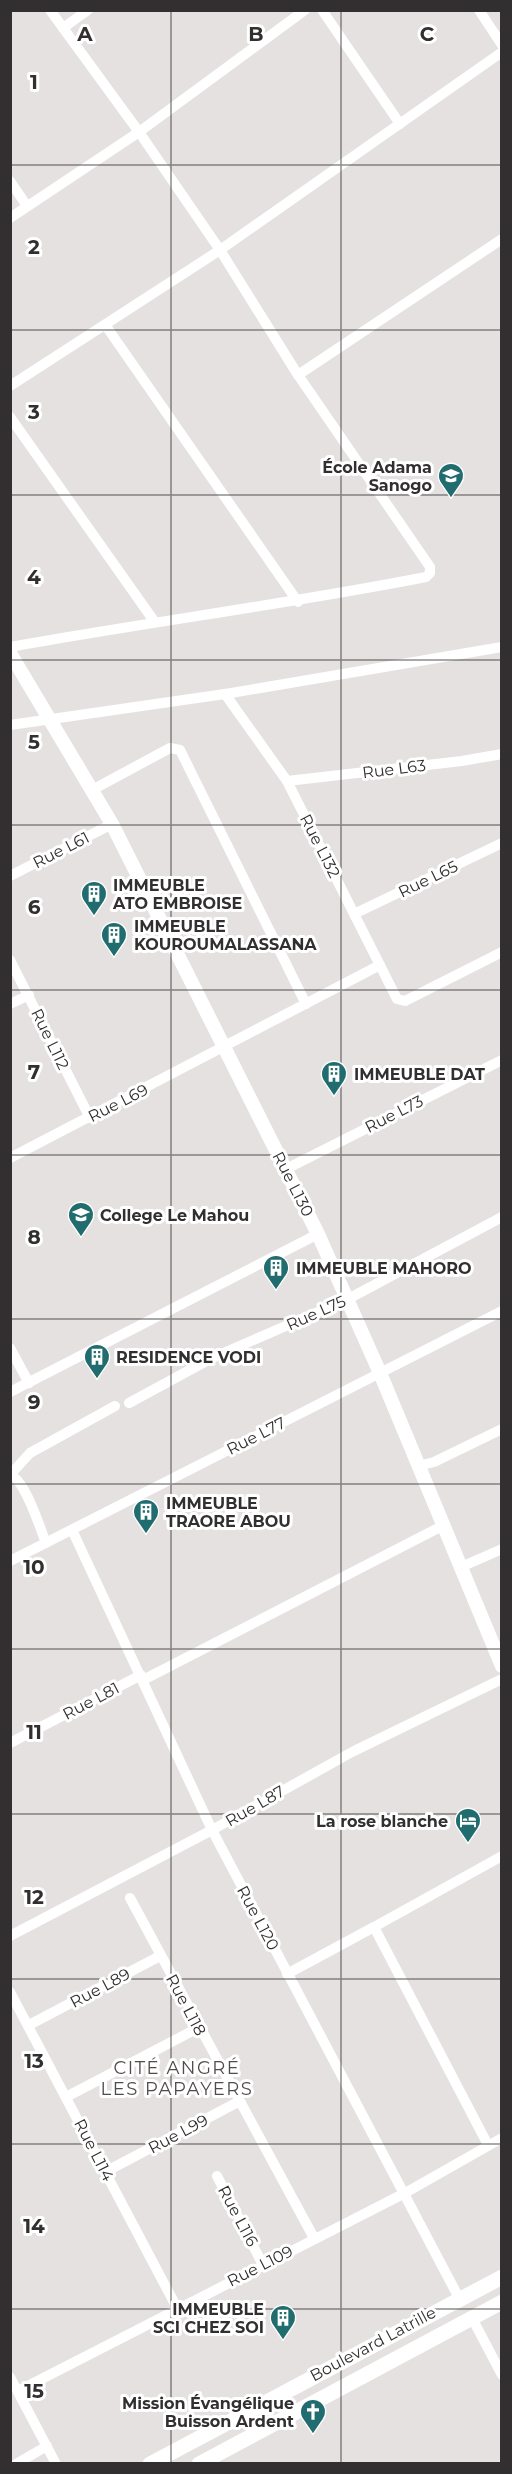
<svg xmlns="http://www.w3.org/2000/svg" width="512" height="2474" font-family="Montserrat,sans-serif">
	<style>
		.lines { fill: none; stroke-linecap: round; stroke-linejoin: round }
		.minor { stroke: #fff; stroke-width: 10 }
		.tertiary { stroke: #fff; stroke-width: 14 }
		.secondary { stroke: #fff; stroke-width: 15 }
		.grid { fill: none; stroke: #312f2f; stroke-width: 1.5; stroke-opacity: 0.55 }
		.labels { text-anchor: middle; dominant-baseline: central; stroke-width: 6; stroke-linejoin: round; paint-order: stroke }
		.poi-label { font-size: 16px; font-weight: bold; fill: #312f2f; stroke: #fff; text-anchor: start }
		.street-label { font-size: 16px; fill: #312f2f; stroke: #fff }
		.neighbourhood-label { font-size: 18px; letter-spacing: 1.5px; fill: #504c4c; stroke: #fff }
		.grid-label { font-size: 20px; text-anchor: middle; font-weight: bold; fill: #312f2f; stroke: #fff; stroke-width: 6; stroke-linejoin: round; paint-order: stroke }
	</style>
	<rect width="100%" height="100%" fill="#e6e1e1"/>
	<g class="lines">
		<!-- minor -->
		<g class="minor">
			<polyline points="322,10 400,124"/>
			<polyline points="479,10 502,45"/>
			<polyline points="63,28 88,10"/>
			<polyline points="10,181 27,206"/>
			<polyline points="10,218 139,132 305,10"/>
			<polyline points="106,326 298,602"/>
			<polyline points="298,375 502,239"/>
			<polyline points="10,386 220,250 502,52"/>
			<polyline points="10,417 154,621"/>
			<path d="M10 647C149 622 288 604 426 577L430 573V567L298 375 220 250 139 132 50 10"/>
			<polyline points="225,694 287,781 397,999 405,1001 502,952"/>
			<polyline points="10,725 225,694 502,647"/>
			<polyline points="287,781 462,761 502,754"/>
			<polyline points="92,790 170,748 180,750 306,1004"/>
			<polyline points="10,876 112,824"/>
			<polyline points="354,914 502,843"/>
			<polyline points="10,960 90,1118"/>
			<polyline points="10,1004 29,995"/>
			<polyline points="10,1158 380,965"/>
			<polyline points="286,1169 502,1060"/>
			<polyline points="10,1348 29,1383"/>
			<polyline points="10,1392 318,1234"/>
			<polyline points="129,1403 212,1358 348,1299 502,1217"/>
			<polyline points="418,1466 434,1462 502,1429"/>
			<polyline points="10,1475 30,1453 115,1406"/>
			<path d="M10 1475C25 1479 40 1528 46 1543"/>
			<polyline points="72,1530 212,1830 459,2298"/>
			<polyline points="10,1561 502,1311"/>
			<polyline points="461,1567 502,1549"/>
			<polyline points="143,1680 444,1525"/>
			<polyline points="10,1743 141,1675"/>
			<polyline points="130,1898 314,2238"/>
			<polyline points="374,1927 502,1856"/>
			<polyline points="10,1936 212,1830 352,1752 502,1679"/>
			<polyline points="287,1974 374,1927 488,2145"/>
			<polyline points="10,1992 177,2308"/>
			<polyline points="29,2025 160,1956"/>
			<polyline points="66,2097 198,2028"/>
			<polyline points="105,2172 238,2102"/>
			<polyline points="217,2176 263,2265"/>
			<polyline points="472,2318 502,2375"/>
			<polyline points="10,2377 56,2464"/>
			<polyline points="18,2391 405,2193 502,2138"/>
			<polyline points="16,2464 47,2446"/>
		</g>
		<!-- tertiary -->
		<polyline class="tertiary" points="10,653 112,824 318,1234 380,1373 502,1666"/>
		<!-- secondary -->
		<g class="secondary">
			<polyline points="150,2464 502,2277"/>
			<polyline points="199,2464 502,2302"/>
		</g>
	</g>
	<!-- grid -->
	<path class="grid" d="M171 10V2464M341 10V2464M10 165H502M10 330H502M10 495H502M10 660H502M10 825H502M10 990H502M10 1155H502M10 1319H502M10 1484H502M10 1649H502M10 1814H502M10 1979H502M10 2144H502M10 2309H502"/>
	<!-- icons -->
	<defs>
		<symbol id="school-pin" viewBox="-11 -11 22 30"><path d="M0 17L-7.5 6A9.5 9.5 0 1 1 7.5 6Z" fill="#206c6e" stroke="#fff"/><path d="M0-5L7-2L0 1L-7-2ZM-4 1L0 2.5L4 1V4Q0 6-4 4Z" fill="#fff"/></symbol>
		<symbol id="building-pin" viewBox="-11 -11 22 30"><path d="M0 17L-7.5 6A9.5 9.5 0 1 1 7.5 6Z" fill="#206c6e" stroke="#fff"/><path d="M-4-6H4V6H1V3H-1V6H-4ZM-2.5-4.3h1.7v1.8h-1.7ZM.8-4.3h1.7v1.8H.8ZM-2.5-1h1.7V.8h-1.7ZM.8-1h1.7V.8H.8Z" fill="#fff"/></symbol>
		<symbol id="hotel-pin" viewBox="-11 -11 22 30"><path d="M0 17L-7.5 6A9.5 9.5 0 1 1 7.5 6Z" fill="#206c6e" stroke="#fff"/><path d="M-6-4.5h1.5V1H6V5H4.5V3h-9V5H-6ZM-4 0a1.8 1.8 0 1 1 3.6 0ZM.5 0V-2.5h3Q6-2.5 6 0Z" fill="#fff"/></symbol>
		<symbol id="church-pin" viewBox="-11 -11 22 30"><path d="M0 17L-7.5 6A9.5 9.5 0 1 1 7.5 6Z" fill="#206c6e" stroke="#fff"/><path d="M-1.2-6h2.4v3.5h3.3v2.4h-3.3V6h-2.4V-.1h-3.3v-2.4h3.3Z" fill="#fff"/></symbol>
	</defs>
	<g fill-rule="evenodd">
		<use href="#school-pin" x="436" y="461" width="30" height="40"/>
		<use href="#building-pin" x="79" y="879" width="30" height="40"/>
		<use href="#building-pin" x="99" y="920" width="30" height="40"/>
		<use href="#building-pin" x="319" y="1059" width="30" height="40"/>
		<use href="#school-pin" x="66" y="1200" width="30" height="40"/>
		<use href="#building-pin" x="261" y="1253" width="30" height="40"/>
		<use href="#building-pin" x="82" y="1342" width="30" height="40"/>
		<use href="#building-pin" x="131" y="1497" width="30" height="40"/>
		<use href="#hotel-pin" x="453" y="1806" width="30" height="40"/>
		<use href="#building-pin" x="268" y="2303" width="30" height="40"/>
		<use href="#church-pin" x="298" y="2397" width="30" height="40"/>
	</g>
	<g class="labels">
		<!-- poi labels -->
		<g class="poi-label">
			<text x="432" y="467" text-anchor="end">École Adama<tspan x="432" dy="18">Sanogo</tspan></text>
			<text x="113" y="885">IMMEUBLE<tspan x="113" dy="18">ATO EMBROISE</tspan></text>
			<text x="134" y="926">IMMEUBLE<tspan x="134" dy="18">KOUROUMALASSANA</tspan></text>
			<text x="354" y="1074">IMMEUBLE DAT</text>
			<text x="100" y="1215">College Le Mahou</text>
			<text x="296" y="1268">IMMEUBLE MAHORO</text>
			<text x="116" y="1357">RESIDENCE VODI</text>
			<text x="166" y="1503">IMMEUBLE<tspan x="166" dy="18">TRAORE ABOU</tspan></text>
			<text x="448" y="1821" text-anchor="end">La rose blanche</text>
			<text x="264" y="2309" text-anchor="end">IMMEUBLE<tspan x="264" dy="18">SCI CHEZ SOI</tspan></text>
			<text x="294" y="2403" text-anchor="end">Mission Évangélique<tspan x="294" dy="18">Buisson Ardent</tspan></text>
		</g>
		<!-- street labels -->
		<g class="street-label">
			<text transform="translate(394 769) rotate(-7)">Rue L63</text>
			<text transform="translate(320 846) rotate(63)">Rue L132</text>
			<text transform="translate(61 850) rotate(-27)">Rue L61</text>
			<text transform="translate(428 879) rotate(-26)">Rue L65</text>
			<text transform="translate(50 1039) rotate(64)">Rue L112</text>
			<text transform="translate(118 1103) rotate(-27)">Rue L69</text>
			<text transform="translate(394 1114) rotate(-27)">Rue L73</text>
			<text transform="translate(293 1184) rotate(63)">Rue L130</text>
			<text transform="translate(316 1313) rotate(-24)">Rue L75</text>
			<text transform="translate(256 1436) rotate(-27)">Rue L77</text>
			<text transform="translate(91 1701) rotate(-28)">Rue L81</text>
			<text transform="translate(255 1806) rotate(-30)">Rue L87</text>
			<text transform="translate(258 1918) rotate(62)">Rue L120</text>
			<text transform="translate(100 1988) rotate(-28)">Rue L89</text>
			<text transform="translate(186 2005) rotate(62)">Rue L118</text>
			<text transform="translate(178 2134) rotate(-28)">Rue L99</text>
			<text transform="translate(94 2150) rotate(63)">Rue L114</text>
			<text transform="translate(238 2216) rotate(62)">Rue L116</text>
			<text transform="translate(260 2266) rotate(-27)">Rue L109</text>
			<text transform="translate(373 2344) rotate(-28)">Boulevard Latrille</text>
		</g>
		<!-- neighbourhood labels -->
		<g class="neighbourhood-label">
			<text x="177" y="2068">CITÉ ANGRÉ<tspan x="177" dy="21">LES PAPAYERS</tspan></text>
		</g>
	</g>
	<g class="grid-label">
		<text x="85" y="41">A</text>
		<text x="256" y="41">B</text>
		<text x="427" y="41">C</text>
		<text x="34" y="89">1</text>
		<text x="34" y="254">2</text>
		<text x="34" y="419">3</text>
		<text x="34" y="584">4</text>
		<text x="34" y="749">5</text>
		<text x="34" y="914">6</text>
		<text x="34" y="1079">7</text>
		<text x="34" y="1244">8</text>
		<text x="34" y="1409">9</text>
		<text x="34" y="1574">10</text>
		<text x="34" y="1739">11</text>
		<text x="34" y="1904">12</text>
		<text x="34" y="2068">13</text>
		<text x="34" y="2233">14</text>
		<text x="34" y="2398">15</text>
	</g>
	<!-- border -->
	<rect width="512" height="2474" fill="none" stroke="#312f2f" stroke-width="24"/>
</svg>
